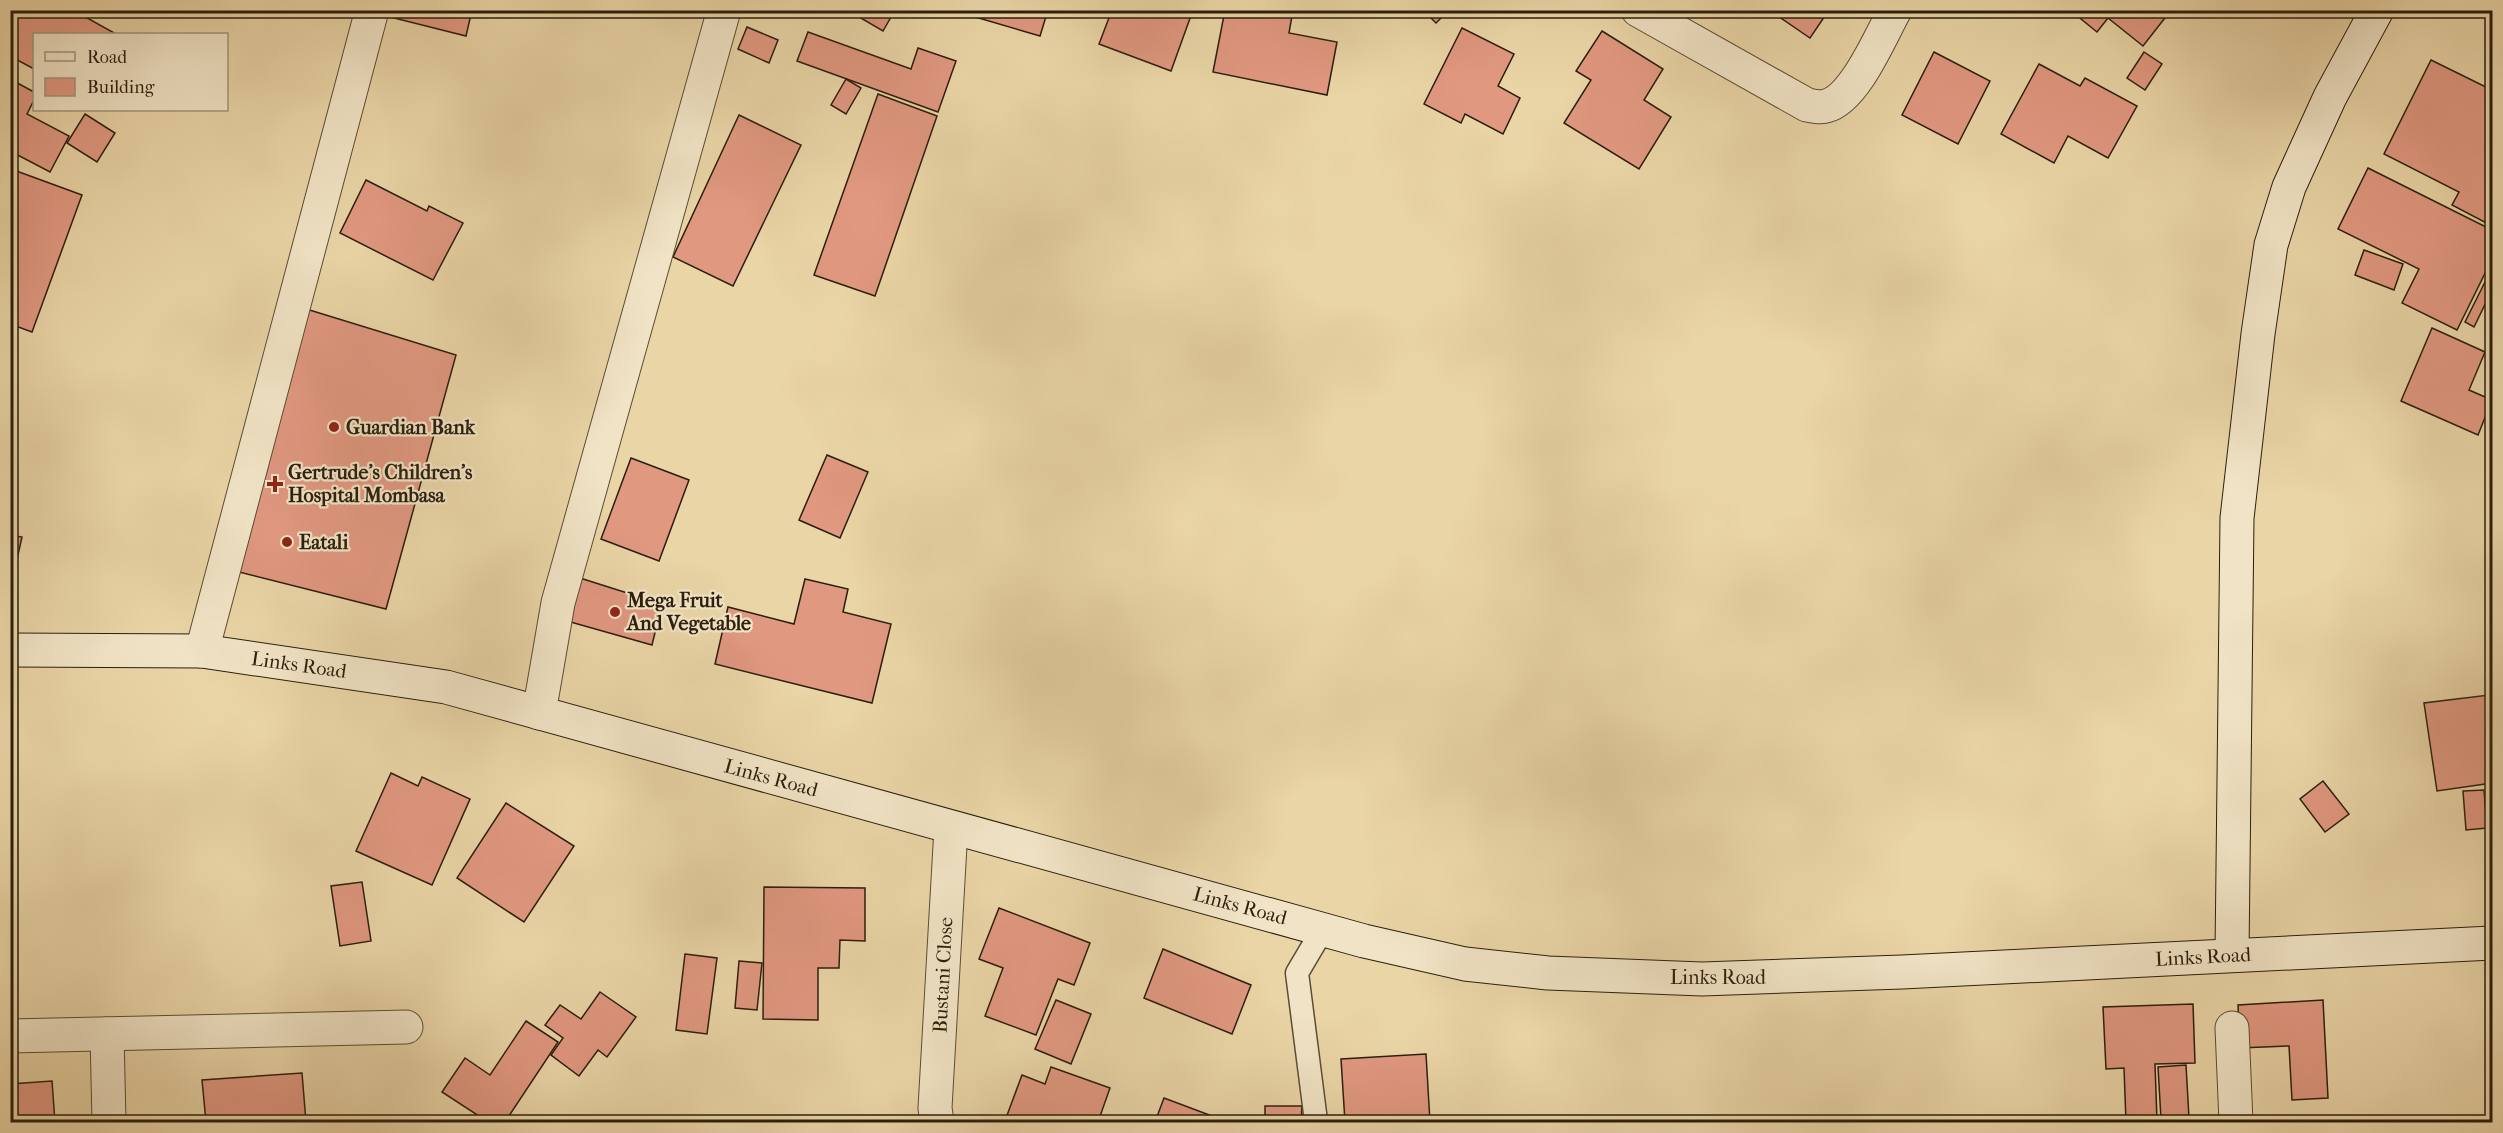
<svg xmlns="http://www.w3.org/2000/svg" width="2503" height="1133" font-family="'IM FELL French Canon',serif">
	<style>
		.building { fill: #e19881; stroke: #2b1e0d; stroke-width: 1.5 }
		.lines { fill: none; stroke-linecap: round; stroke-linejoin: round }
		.lane-casing { stroke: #5b4c34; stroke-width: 25 }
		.street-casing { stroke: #5b4c34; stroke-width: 35 }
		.secondary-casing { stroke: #2b1e0d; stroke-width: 35 }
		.lane { stroke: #f1e4c6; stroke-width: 22 }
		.street { stroke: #f1e4c6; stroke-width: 33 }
		.secondary { stroke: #f1e4c6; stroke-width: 33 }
		.poi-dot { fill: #8f2418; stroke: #f1e4c6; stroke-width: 2 }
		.labels { text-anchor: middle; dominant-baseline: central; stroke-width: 4.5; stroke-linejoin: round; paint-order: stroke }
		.poi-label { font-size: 20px; font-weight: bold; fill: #2b1e0d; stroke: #f1e4c6; text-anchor: start }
		.street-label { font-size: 20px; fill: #2b1e0d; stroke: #f1e4c6 }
	</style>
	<rect width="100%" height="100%" fill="#ead5a7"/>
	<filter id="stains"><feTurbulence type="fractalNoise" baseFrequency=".00333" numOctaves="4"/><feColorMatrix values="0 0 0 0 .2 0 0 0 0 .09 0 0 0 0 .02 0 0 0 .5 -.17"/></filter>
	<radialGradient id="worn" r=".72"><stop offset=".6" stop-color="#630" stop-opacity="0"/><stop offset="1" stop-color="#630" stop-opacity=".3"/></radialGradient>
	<!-- building -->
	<g class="building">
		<polygon points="10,10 73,10 116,34 34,34 34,69 10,56"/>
		<polygon points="388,10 472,10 466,36 386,16"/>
		<polygon points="847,10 895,10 883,31"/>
		<polygon points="967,10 1048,10 1040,36 965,14"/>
		<polygon points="1112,10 1193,10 1171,71 1099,44"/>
		<polygon points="1225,10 1293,10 1289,33 1337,42 1327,95 1213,72"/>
		<polygon points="1423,10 1449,10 1436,23"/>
		<polygon points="1769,10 1829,10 1810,38"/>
		<polygon points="2070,10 2163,10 2168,14 2143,46 2108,18 2097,32"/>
		<polygon points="747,27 778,40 769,63 738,49"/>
		<polygon points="1462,28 1514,54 1498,86 1520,98 1503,134 1465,114 1461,123 1424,104"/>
		<polygon points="1602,31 1663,69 1644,100 1671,117 1639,169 1564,123 1591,80 1576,71"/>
		<polygon points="808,32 911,69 918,48 956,61 938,112 797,61"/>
		<polygon points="1934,52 1990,81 1958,144 1902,115"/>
		<polygon points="2144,52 2162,64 2145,90 2127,78"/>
		<polygon points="2431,60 2492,90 2492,226 2452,205 2459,192 2384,154"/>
		<polygon points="2039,64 2080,86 2085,78 2137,106 2108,158 2068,136 2054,163 2001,134"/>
		<polygon points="10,79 34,92 34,100 27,114 69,136 50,172 10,151"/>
		<polygon points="846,79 861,88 846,114 831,105"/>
		<polygon points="878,94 937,116 875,296 814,275"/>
		<polygon points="85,114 115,133 97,162 67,143"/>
		<polygon points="739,115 801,145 733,286 673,257"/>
		<polygon points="2368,168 2492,230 2492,259 2457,330 2402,303 2419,269 2338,229"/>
		<polygon points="11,169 82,195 32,332 10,324"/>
		<polygon points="366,180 427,211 429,206 463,223 433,280 340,233"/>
		<polygon points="2364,250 2403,264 2394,290 2355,275"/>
		<polygon points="2492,268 2492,290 2474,327 2465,322"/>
		<polygon points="303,308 456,355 386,609 231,570"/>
		<polygon points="2432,328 2485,352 2469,390 2492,400 2478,435 2401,401"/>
		<polygon points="10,428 14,428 17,493 10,494"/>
		<polygon points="827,455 868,472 840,538 799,520"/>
		<polygon points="631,458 689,480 659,561 601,539"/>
		<polygon points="10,535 22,537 10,590"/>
		<polygon points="580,578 662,604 652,645 567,621"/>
		<polygon points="805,579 848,589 843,612 891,624 872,703 715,664 728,607 794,624"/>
		<polygon points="2489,695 2492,720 2492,783 2437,791 2424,703"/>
		<polygon points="391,773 418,786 422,777 470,799 432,885 356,851"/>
		<polygon points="2323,781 2349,814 2325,832 2300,799"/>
		<polygon points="2484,790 2487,828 2466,830 2463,791"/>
		<polygon points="506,803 574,846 524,922 457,878"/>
		<polygon points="362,882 371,941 340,946 331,886"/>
		<polygon points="764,887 865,888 865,941 840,940 839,968 818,968 818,1020 763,1019"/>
		<polygon points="999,908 1090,943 1074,985 1058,979 1036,1035 985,1016 1003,968 979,959"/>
		<polygon points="1163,949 1251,985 1232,1034 1144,998"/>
		<polygon points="685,954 717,958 707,1034 676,1030"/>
		<polygon points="739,961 762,963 757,1010 735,1008"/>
		<polygon points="600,992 636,1017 607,1057 598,1050 579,1076 551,1055 563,1038 545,1025 560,1005 581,1019"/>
		<polygon points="1056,1000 1091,1014 1071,1064 1035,1049"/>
		<polygon points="2323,1000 2328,1098 2292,1100 2289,1046 2240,1048 2238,1005"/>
		<polygon points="2193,1004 2195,1063 2155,1064 2157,1121 2210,1119 2210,1122 2126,1122 2124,1068 2106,1069 2103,1007"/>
		<polygon points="526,1021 558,1042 505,1122 488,1122 442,1092 465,1058 490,1075"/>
		<polygon points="1426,1054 1430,1122 1345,1122 1341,1059"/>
		<polygon points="2186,1065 2189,1118 2161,1119 2158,1067"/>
		<polygon points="1051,1067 1110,1088 1098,1122 1019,1122 1006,1118 1022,1075 1045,1084"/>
		<polygon points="302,1073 306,1122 206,1122 202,1080"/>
		<polygon points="52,1081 55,1122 10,1122 10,1084"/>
		<polygon points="1164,1098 1228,1122 1155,1122"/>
		<polygon points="1265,1106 1302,1106 1301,1122 1265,1122"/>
	</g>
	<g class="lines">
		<defs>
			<polyline id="lane" points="1316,1121 1297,973 1323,929"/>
			<g id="street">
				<path d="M1638 10 1807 105C1813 106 1821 108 1826 106 1855 99 1881 35 1895 10"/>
				<polyline points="202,651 372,10"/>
				<polyline points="539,713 558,603 724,10"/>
				<polyline points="2232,1028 2236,1122"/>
				<polyline points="107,1034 109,1122"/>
				<polyline points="10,1036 406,1027"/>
				<polyline points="937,1122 935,1108 951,828"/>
			</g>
			<g id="secondary">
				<polyline points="10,650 202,651 446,687 1364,941 1465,964 1548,973 1702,979 1902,972 2492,943"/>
				<polyline points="2232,955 2237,518 2258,334 2271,245 2289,187 2330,97 2377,10"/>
			</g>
		</defs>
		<!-- lane casing -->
		<use href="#lane" class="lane-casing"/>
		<!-- street casing -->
		<use href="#street" class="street-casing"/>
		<!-- secondary casing -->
		<use href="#secondary" class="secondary-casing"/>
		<!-- lane -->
		<use href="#lane" class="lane"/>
		<!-- street -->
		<use href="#street" class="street"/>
		<!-- secondary -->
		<use href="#secondary" class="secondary"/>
	</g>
	<!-- markers -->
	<g class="poi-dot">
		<circle cx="334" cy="427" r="6"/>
		<path d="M272 475h6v6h6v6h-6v6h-6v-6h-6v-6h6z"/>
		<circle cx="287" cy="542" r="6"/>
		<circle cx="615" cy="612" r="6"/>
	</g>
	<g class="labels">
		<!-- poi labels -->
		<g class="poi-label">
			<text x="346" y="427">Guardian Bank</text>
			<text x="288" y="472">Gertrude's Children's<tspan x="288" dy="23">Hospital Mombasa</tspan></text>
			<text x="299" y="542">Eatali</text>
			<text x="627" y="600">Mega Fruit<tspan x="627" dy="23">And Vegetable</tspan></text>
		</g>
		<!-- street labels -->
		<g class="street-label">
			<text transform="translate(299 665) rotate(8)">Links Road</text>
			<text transform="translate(771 778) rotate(15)">Links Road</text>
			<text transform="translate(1240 906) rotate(15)">Links Road</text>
			<text transform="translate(2203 957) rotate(-3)">Links Road</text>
			<text transform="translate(943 975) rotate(-87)">Bustani Close</text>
			<text x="1718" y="977">Links Road</text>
		</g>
	</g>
	<!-- margin -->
	<rect width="2503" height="1133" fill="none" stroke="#ead5a7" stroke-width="36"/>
	<rect x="12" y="12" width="2479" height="1109" fill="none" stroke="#2b1e0d" stroke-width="3"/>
	<rect x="18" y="18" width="2467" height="1097" fill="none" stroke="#2b1e0d" stroke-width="1.5"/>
	<!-- legend -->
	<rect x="33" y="33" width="195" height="78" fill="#f1e4c6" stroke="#a2957c" stroke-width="1.5"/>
	<rect x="45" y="52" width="30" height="9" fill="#f1e4c6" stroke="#a2957c" stroke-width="1.5"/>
	<text x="87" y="63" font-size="18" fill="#2b1e0d">Road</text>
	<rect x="45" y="78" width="30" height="18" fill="#e19881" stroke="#a2957c" stroke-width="1.5"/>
	<text x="87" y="93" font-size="18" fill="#2b1e0d">Building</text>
	<rect width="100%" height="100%" filter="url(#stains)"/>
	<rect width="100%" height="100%" fill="url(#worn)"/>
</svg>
